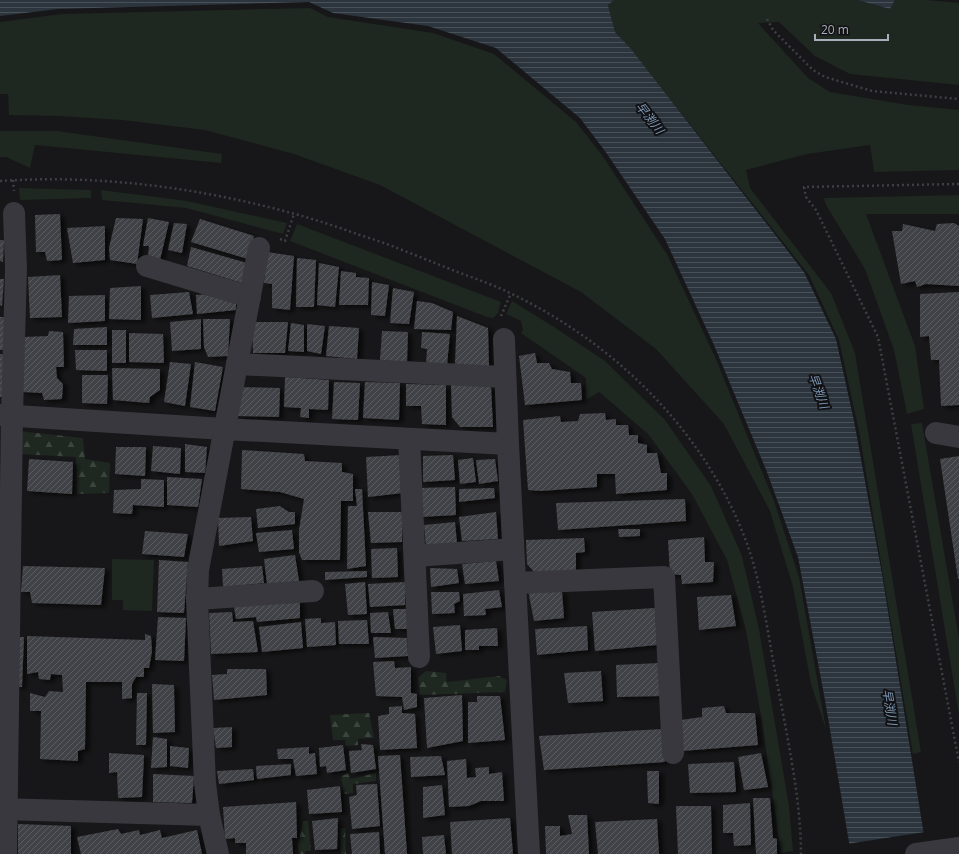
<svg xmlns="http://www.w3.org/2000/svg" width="959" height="854" font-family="'Open Sans','Noto Sans JP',sans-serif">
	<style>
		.grass { fill: #1e2720 }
		.forest { fill: url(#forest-firs) }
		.water { fill: url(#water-rules) }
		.pier { fill: #171719 }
		.building { fill: url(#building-hatch); filter: url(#shadow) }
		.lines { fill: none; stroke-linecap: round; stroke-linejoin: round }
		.path { stroke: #3d3f45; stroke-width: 2.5; stroke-dasharray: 2 3; stroke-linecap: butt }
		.minor { stroke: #38383e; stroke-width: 22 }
		.labels { text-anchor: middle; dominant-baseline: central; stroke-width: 4; stroke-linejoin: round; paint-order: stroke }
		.water-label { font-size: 12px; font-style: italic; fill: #7e99b6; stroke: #121214 }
	</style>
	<defs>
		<pattern id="forest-firs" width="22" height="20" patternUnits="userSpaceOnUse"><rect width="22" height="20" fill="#1e2720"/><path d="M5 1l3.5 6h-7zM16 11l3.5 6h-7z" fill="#3c443e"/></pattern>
		<pattern id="water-rules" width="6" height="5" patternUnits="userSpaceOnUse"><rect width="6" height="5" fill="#2c353e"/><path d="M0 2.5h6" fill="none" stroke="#485058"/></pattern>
		<pattern id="building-hatch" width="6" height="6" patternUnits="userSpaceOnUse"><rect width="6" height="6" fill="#414246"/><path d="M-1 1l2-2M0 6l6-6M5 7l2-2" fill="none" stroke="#5a5b5f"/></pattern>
		<filter id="shadow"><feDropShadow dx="4.5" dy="2.5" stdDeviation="2" flood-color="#0009"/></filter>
	</defs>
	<rect width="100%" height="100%" fill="#171719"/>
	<!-- grass -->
	<g class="grass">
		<polygon points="614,0 857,0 890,9 895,0 927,0 959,3 959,85 850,74 815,56 779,22 758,23 808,78 830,92 908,105 959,110 959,170 874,172 870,145 807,154 746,170 750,188 831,293 855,353 921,752 913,754 859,431 839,340 809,275 631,50 615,32 608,5"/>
		<polygon points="310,8 328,17 433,33 494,54 576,122 602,155 668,256 715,357 774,501 799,577 826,729 811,684 793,587 770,511 724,424 656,349 581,292 380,185 294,154 205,130 122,120 59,116 9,115 8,94 0,94 0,22 62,14"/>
		<polygon points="0,131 57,131 222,154 221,163 35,145 30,168 6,157 0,157"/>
		<polygon points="19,188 91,190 91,198 20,200"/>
		<polygon points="101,190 187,201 287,223 283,234 186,208 102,200"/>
		<polygon points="959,195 959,214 866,214 915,346 924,409 907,414 894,350 865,269 826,205 824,198"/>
		<polygon points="297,224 501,302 498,313 493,318 487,317 290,241"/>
		<polygon points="512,301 554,327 605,361 665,420 711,486 742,556 759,629 789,806 793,851 781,853 762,722 746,630 727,560 692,494 648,434 599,392 586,400 586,378 521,333 523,330 521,321 506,314"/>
		<polygon points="922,423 959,639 959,715 911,424"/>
		<polygon points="112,559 154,560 152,611 123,610 123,600 112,600"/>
	</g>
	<!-- forest -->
	<g class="forest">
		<polygon points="18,431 83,438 85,459 110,463 109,493 77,494 76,457 19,454"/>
		<polygon points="426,671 446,673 447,682 499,676 507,680 505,692 420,695 418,678"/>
		<polygon points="369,713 374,738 358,739 358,745 346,746 345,740 333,740 330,715"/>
		<polygon points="349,773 350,779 376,773 376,781 353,784 353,793 344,794 341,776"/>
		<polygon points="303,821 308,821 311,851 305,851 305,854 299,854 298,846"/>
		<polygon points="345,828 346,854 341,854 340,829"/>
	</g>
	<!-- water -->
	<g class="water">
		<polygon points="0,0 614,0 608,5 615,32 631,49 804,272 836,339 854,421 882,574 927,854 851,854 825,700 798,557 767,472 714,345 665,239 605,151 580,118 496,48 428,26 333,13 309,2 58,9 0,16"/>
		<polygon points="857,0 895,0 890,9"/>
	</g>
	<!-- pier -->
	<polygon class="pier" points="925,832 929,854 849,854 847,844"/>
	<!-- building -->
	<g class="building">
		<polygon points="60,214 62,260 47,261 45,252 36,252 35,215"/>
		<polygon points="116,218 143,219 137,264 110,260 109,248"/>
		<polygon points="148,218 169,222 160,260 148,257 149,246 143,246"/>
		<polygon points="200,219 254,236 248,259 191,242"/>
		<polygon points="174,223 187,224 182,253 168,250"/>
		<polygon points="954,223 959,226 959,286 926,284 917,287 915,281 901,284 892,231 902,231 903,224 935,231 937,224"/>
		<polygon points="105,226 105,260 73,263 67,228"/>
		<polygon points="0,240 4,240 3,262 0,261"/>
		<polygon points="191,247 247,263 242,283 187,266"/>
		<polygon points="267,252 294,256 290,310 272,308 272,284 264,283"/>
		<polygon points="297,258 316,260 314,307 296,307"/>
		<polygon points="319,263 339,267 335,307 317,305"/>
		<polygon points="341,271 356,273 356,277 369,278 368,305 339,305"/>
		<polygon points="60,275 62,317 30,318 28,277"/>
		<polygon points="0,279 4,279 2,306 0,305"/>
		<polygon points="372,282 389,285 385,316 371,315"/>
		<polygon points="141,286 141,320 109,319 110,288"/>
		<polygon points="393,288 414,292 409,324 390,323"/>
		<polygon points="189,292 193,314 152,318 150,295"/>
		<polygon points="959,292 959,405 941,406 939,360 931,360 929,336 920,337 920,294"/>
		<polygon points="209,294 236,301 236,310 197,314 196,295"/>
		<polygon points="105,295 105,321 68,323 69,296"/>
		<polygon points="417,301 432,303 453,312 451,330 414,329"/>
		<polygon points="457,316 488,328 489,367 455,364"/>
		<polygon points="0,317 5,317 4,350 0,350"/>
		<polygon points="201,319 201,349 172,351 170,322"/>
		<polygon points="203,319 230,319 228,356 208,357 204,347"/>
		<polygon points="252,322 288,322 285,353 253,353"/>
		<polygon points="291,323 304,325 304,352 288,351"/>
		<polygon points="307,324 325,326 321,354 307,351"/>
		<polygon points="329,326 359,328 357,359 326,356"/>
		<polygon points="107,327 107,345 73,345 74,329"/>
		<rect x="112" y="330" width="14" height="33"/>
		<polygon points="49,331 63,332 64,367 56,367 57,378 63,384 62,399 44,400 42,393 22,392 23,337 48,336"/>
		<polygon points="382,331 408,332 407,362 380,360"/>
		<polygon points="422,332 450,334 447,365 426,365 427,349 421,348"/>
		<polygon points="129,333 163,334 164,363 129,362"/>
		<polygon points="75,350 107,350 107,371 76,370"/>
		<polygon points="535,353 537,363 549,363 552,369 570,372 571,383 581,383 582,400 525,405 519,356"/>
		<polygon points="0,354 4,354 2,397 0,397"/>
		<polygon points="170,362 191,364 185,406 164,402"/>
		<polygon points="195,362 223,367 215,411 190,407"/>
		<polygon points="112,368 160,369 160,390 150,397 149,403 113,400"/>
		<polygon points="82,375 108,375 107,404 82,403"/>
		<polygon points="285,377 329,380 328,410 309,409 309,418 300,417 301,408 284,407"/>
		<polygon points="334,382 360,383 358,420 332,419"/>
		<polygon points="365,382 400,383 399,420 363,418"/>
		<polygon points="406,384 446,385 446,425 422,424 421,406 406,406"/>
		<polygon points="451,385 491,386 493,427 460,427 452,417"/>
		<polygon points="240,387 280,388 279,417 238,416"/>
		<polygon points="605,413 606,420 616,419 616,425 628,425 629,435 638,435 638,443 647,445 647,453 657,453 661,473 667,473 667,490 616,494 615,474 597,474 597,487 541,491 528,490 523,420 560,416 561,422 578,421 580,414"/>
		<polygon points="185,444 207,447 205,473 185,472"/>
		<polygon points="153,446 181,448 180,474 151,471"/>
		<polygon points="116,447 146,447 145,476 115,474"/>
		<polygon points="242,450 304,454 305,461 342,463 342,472 353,474 353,501 341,501 340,560 302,560 299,552 299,530 304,499 280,492 241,489"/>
		<polygon points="402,455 403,493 368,497 366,457"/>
		<polygon points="453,455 455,480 423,482 423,456"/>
		<polygon points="959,456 959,579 958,579 940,459"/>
		<polygon points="473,458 476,482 460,484 458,460"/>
		<polygon points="29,459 73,462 72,494 27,491"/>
		<polygon points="495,459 498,481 479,484 476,460"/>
		<polygon points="167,477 202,479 198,507 167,505"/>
		<polygon points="141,479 164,480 164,507 133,505 132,514 113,513 114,490 141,489"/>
		<polygon points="455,487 456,515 421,517 419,488"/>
		<polygon points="494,488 495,498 459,502 459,489"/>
		<polygon points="355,489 362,489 366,566 347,569 348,506 357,506"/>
		<polygon points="685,499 686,521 558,530 556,503"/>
		<polygon points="280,506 289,512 295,512 295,524 258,528 256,509"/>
		<polygon points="368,512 402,512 402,542 371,543"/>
		<polygon points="496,512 498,539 462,541 459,517"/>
		<polygon points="251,517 253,541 219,546 218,518"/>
		<polygon points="455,522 457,543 426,547 424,525"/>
		<polygon points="618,529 640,529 640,536 619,537"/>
		<polygon points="292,530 294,549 259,552 256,533"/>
		<polygon points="145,531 188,534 184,557 142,554"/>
		<polygon points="704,537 705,562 714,562 713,582 682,584 681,575 670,574 668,540"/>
		<polygon points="584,538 585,552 576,553 576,570 535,573 527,564 526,540"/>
		<polygon points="397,548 398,577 372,578 371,549"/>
		<polygon points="295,555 299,581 267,584 264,559"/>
		<polygon points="159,560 188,562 184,613 157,612"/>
		<polygon points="496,561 499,581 465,584 462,564"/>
		<polygon points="23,566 105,568 101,605 32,603 30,592 21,592"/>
		<polygon points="262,566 264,583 223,587 222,569"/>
		<polygon points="430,568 457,569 459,583 431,587"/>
		<polygon points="367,571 367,577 325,580 325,572"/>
		<polygon points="365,582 367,614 348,615 345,584"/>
		<polygon points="405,582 405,605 370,607 368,584"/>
		<polygon points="499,590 502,607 485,609 486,615 464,616 463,594"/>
		<polygon points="528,590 562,591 564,618 534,621"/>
		<polygon points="431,592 459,592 460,601 454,604 455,613 432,614"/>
		<polygon points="731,595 736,626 699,630 697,597"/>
		<polygon points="300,599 300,618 257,622 256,617 236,619 234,607"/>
		<polygon points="655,608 657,645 595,651 592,612"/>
		<polygon points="393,609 409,609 411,629 395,629"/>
		<polygon points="232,612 233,622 253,621 258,652 211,654 209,613"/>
		<polygon points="388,612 391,633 371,633 370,613"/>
		<polygon points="158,617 186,618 184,661 155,660"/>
		<polygon points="321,618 321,623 335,622 336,645 307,647 305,619"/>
		<polygon points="367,620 369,644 339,644 338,621"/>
		<polygon points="301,622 303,648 262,652 259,627"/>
		<polygon points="460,625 462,651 436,654 433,627"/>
		<polygon points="587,626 588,650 537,655 535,629"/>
		<polygon points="497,628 498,646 479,646 479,650 465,650 465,630"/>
		<polygon points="145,634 151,636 152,651 149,668 144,668 144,677 136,677 132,684 132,698 122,699 122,682 86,682 85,749 78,751 78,761 40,759 41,711 30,711 30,693 45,697 49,691 63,692 62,675 51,674 50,680 39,679 38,672 27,674 27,636 145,640"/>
		<polygon points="18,637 24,637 22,687 16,687"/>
		<polygon points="373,637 407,638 408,656 375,658"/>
		<polygon points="394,661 395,668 411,667 411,693 417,694 417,707 404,710 402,697 376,696 373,662"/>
		<polygon points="660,663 662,696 617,697 616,665"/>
		<polygon points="227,669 266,669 267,695 214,700 212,675 227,674"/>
		<polygon points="601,671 603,701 568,703 564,673"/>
		<polygon points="152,684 174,685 175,732 153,733"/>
		<polygon points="137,693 147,693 146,745 136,745"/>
		<polygon points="462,695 463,741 427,748 424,698"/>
		<polygon points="477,696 500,696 505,740 468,743 468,702 477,702"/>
		<polygon points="402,706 402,713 415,714 417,748 380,750 378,716 389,714 389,707"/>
		<polygon points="724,706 726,713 755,713 758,745 683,751 681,720 702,717 702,708"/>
		<polygon points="232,727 232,747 216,748 213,728"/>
		<polygon points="662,729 665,762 544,770 539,736"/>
		<polygon points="153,737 167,739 167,767 151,768"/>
		<polygon points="361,744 373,745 376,769 351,773 349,751 362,750"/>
		<polygon points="343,745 346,770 327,773 326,766 320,767 319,748"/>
		<polygon points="170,746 189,748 188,768 170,766"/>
		<polygon points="309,747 309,754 315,753 317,774 296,776 293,759 278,759 277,749"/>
		<polygon points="109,753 144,755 142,797 118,798 117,772 109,773"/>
		<polygon points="761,753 768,787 744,790 738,757"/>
		<polygon points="400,755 407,854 385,854 378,756"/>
		<polygon points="441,756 445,775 411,777 410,757"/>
		<polygon points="466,759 467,778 476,777 475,768 489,767 489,774 502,772 504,801 481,801 469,806 449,807 447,761"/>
		<polygon points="734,762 736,792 690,793 688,764"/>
		<polygon points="291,764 291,775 257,779 256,766"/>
		<polygon points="253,769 254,780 219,784 217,771"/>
		<polygon points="647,771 659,771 659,804 648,803"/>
		<polygon points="153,774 194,776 192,803 153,802"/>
		<polygon points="377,784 380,826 352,829 349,797 357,795 356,785"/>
		<polygon points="442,785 445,815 423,818 423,787"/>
		<polygon points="340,786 342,812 309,814 307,790"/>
		<polygon points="753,798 770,798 773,838 777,839 777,854 756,854"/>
		<polygon points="296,802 297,838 292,838 293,854 246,854 246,843 235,843 235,838 225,839 223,807"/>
		<polygon points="750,803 751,845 734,846 733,833 723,833 723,805"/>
		<polygon points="676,806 711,806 712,854 678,854"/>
		<polygon points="568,815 587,815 589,854 546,854 545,826 560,826 560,836 572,834"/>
		<polygon points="338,818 337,849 315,850 312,821"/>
		<polygon points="510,818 513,854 452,854 450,822"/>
		<polygon points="657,819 659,854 598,854 595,822"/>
		<polygon points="18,824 71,826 71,854 18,854"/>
		<polygon points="118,829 121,834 139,830 140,835 160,830 162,838 197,830 202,854 81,854 77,837"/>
		<polygon points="379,832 380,854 352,854 350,834"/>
		<polygon points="444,835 446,854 423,854 422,837"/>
	</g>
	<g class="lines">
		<!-- path -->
		<g class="path">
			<polyline points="767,19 773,30 813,70 825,77 872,91 959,99"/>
			<polyline points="13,180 14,191"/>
			<path d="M0 181C103 174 210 189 309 218 326 223 343 229 360 235 389 244 417 256 445 267 467 276 490 283 512 294 616 344 705 432 746 541 762 584 767 631 776 676 786 732 801 797 801 854"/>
			<polyline points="959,184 804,187 806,197 816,210 878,337 959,762"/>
			<polyline points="280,239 285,241 294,214"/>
			<polyline points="501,316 511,293"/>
		</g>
		<!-- minor -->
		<g class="minor">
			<polyline points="147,266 250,297"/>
			<polyline points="504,339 508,444 529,854"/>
			<polyline points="237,364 505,377"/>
			<polyline points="0,415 224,429 508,444"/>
			<polyline points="936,433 959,437"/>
			<polyline points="409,439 419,657"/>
			<polyline points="415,556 513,549"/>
			<polyline points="515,583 664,577 673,753"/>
			<polyline points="197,599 313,591"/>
			<polyline points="0,809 209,815"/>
			<polyline points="6,854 12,415 16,269 14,213"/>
			<polyline points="218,854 209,815 205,783 197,599 198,570 259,248"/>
			<polyline points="916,854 959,848"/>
		</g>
	</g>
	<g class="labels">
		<!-- water labels -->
		<g class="water-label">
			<text transform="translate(650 118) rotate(52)">早渕川</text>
			<text transform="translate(819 391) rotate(70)">早渕川</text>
			<text transform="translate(890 707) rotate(81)">早渕川</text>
		</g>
	</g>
	<!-- scale -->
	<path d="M815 34v6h73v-6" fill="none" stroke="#a8adba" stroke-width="2"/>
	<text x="821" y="34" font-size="12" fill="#a8adba" stroke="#121214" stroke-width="3" paint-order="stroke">20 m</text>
</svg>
